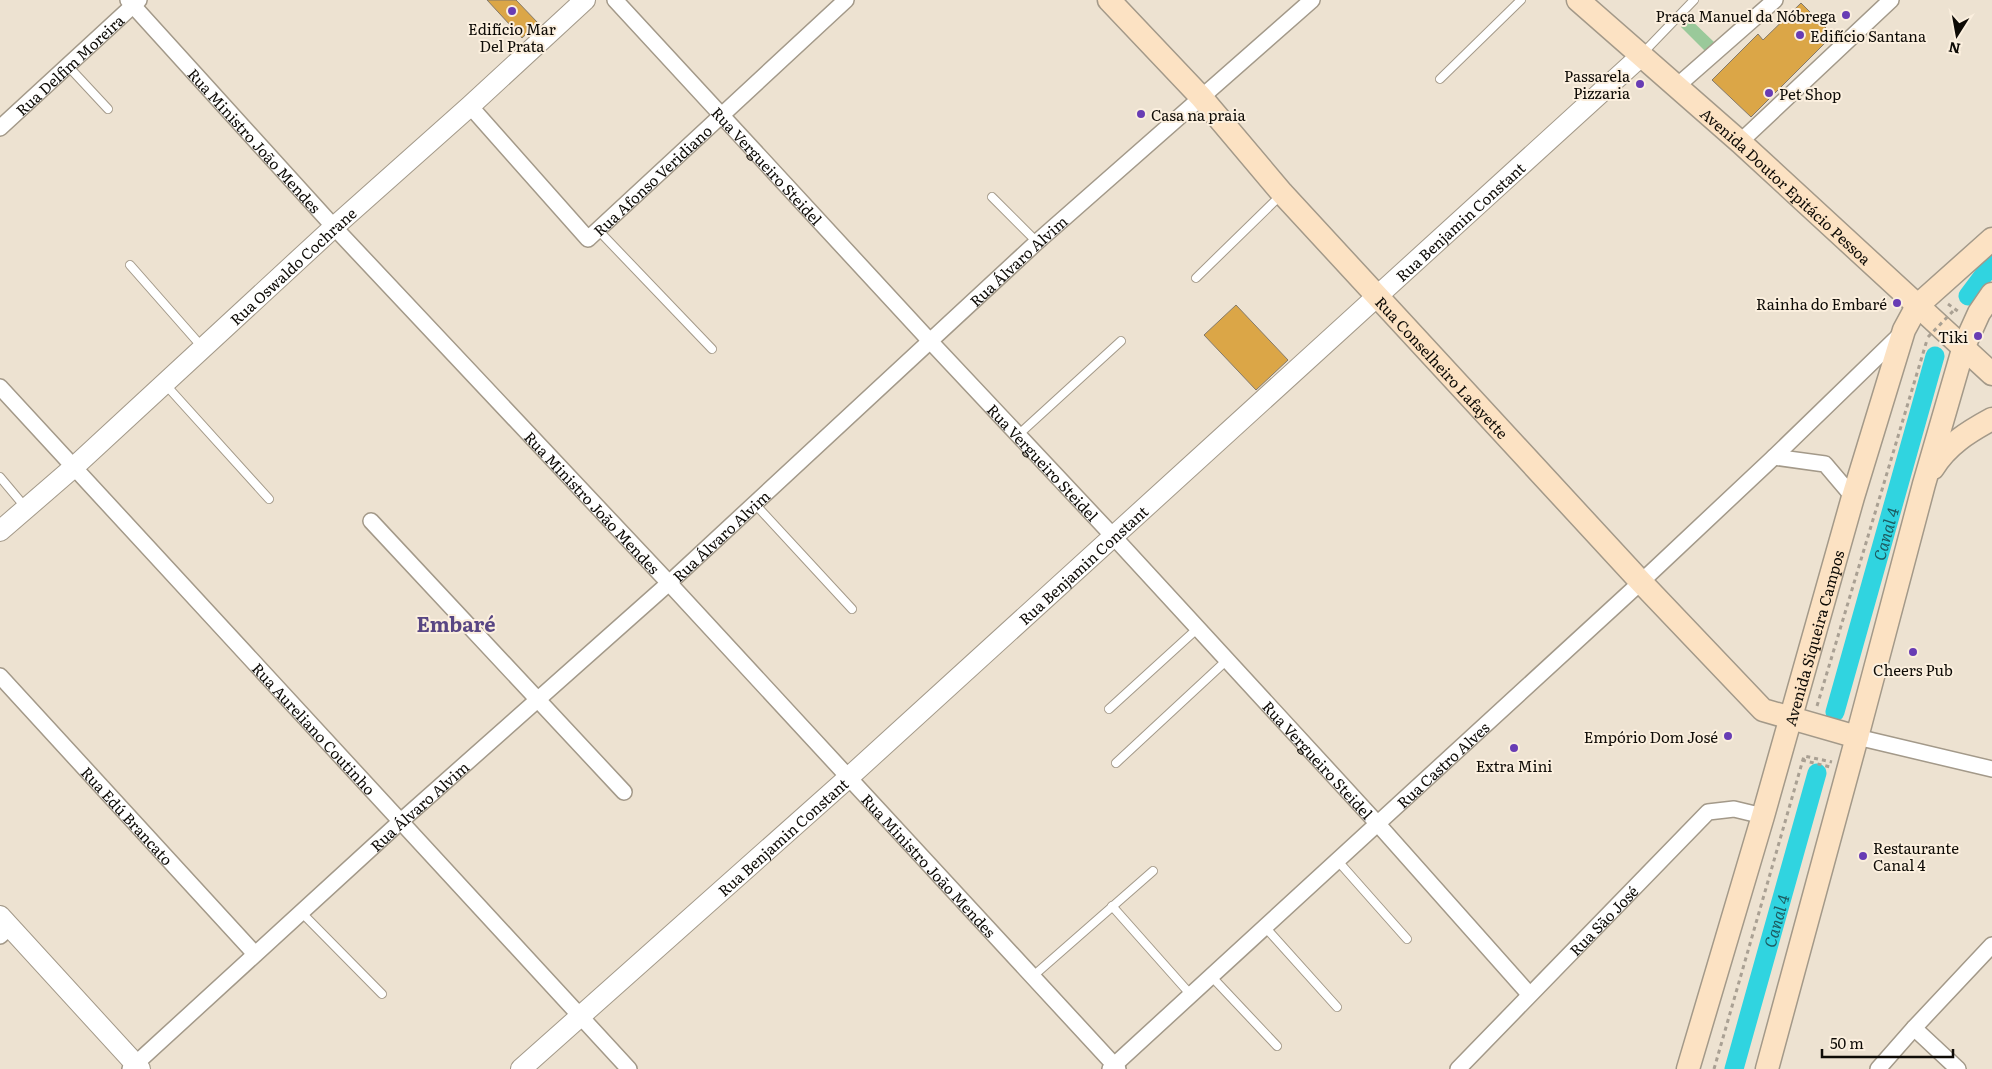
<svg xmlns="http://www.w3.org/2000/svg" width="1992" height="1069" font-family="Literata,serif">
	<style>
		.green { fill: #9ac99a }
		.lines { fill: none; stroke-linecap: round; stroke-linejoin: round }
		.canal { stroke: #30d4e0; stroke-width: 19 }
		.building { fill: #dba647; stroke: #83796a }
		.service-casing { stroke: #a39989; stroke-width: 10 }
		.minor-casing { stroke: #a39989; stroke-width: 18 }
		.tertiary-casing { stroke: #a39989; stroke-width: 22 }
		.secondary-casing { stroke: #a39989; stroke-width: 25 }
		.path { stroke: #a9a093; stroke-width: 3; stroke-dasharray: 4 4; stroke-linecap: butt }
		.service { stroke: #fff; stroke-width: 8 }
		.minor { stroke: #fff; stroke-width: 15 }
		.tertiary { stroke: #fff; stroke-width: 20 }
		.secondary { stroke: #fce2c3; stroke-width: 22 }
		.path-bridge { stroke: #a9a093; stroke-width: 3; stroke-dasharray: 4 4; stroke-linecap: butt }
		.poi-dot { fill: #683cb4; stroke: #fbefde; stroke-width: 2 }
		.labels { text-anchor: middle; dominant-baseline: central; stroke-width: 4; stroke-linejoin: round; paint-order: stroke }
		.poi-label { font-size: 15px; fill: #0e0b06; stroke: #fbefde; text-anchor: end }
		.street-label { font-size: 15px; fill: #0e0b06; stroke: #fbefde }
		.water-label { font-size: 16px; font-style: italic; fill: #1c5b60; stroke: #fbefde }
		.district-label { font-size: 20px; font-weight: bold; fill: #584683; stroke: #fbefde }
	</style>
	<rect width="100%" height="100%" fill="#ede2d1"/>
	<!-- green -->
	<polygon class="green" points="1689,18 1714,42 1705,51 1681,27"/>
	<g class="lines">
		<!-- canal -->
		<g class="canal">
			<polyline points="1968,296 1992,264"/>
			<path id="s1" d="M1835 712 1935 356"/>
			<path id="s2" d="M1734 1069 1817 773"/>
		</g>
	</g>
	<!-- building -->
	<g class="building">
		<polygon points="487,0 516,0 538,23 522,38"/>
		<polygon points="1801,3 1833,35 1751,117 1712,80 1758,34 1763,40"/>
		<polygon points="1236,305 1288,360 1256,390 1204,335"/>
	</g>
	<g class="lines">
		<defs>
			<g id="service">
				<polyline points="1642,54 1694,0"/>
				<polyline points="67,65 108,109"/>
				<polyline points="1440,79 1521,0"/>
				<polyline points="992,197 1037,242"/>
				<polyline points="598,230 712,349"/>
				<polyline points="130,265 203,348"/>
				<polyline points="1196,278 1280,196"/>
				<polyline points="165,384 269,499"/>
				<polyline points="1018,435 1121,341"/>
				<polyline points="0,477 26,508"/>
				<polyline points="754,503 852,609"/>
				<polyline points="1109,709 1198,628"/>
				<polyline points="1116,763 1227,660"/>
				<polyline points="1337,860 1407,939"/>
				<polyline points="1112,906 1191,995"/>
				<polyline points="301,912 382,994"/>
				<polyline points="1265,927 1337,1007"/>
				<polyline points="1211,976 1277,1046"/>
				<polyline points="1032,977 1153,871"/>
			</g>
			<g id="minor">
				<path id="s3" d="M128 0 334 227 669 583 1118 1069"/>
				<path id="s4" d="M615 0 929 340 1113 536 1377 823 1529 994"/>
				<polyline points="1677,86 1775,0"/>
				<path id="s5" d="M470 106 588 239 846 0"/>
				<path id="s6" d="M0 128 139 0"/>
				<polyline points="1740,142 1891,0"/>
				<path id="s7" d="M0 387 629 1069"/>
				<polyline points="1774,457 1825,464 1853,497"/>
				<polyline points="371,521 624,792"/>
				<path id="s8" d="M0 676 255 954"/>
				<polyline points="1857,737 1992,769"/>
				<polyline points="0,936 10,927"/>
				<polyline points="1914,1028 1958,1069"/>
				<path id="s9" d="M130 1069 401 821 669 583 1037 242 1312 0"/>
				<path id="s10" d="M1110 1069 1641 582 1774 457 1902 333"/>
				<path id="s11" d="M1458 1069 1708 812 1734 809 1763 816"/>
				<polyline points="1878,1069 1914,1028 1992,945"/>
			</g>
			<g id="tertiary">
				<path id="s12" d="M0 531 74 467 334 227 470 106 585 0"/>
				<polyline points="0,916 140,1069"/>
				<path id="s13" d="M521 1069 848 778 1641 56"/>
			</g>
			<g id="secondary">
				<path id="s14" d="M1109 0 1201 97 1282 193 1641 582 1763 710 1857 737"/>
				<path id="s15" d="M1578 0 1740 142 1992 374"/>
				<path d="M1933 468C1947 445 1968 432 1992 419"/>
				<path id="s16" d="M1688 1069 1763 816 1853 497 1904 330 1917 306 1992 239"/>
				<polyline points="1767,1069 1857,737 1924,484 1964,346 1979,313 1992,294"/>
			</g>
		</defs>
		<!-- service casing -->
		<use href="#service" class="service-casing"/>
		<!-- minor casing -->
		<use href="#minor" class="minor-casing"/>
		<!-- tertiary casing -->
		<use href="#tertiary" class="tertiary-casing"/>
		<!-- secondary casing -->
		<use href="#secondary" class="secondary-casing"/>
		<!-- path -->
		<g class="path">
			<polyline points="1948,304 1959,312"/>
			<polyline points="1817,706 1927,340"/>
			<polyline points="1802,760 1830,767"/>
			<polyline points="1714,1069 1804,756 1832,762"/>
		</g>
		<!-- service -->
		<use href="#service" class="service"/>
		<!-- minor -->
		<use href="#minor" class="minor"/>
		<!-- tertiary -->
		<use href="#tertiary" class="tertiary"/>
		<!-- secondary -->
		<use href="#secondary" class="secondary"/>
		<!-- path-bridge -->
		<polyline class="path-bridge" points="1928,337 1955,309"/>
	</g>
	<!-- markers -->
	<g class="poi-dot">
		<circle cx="512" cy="11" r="5"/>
		<circle cx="1846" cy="15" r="5"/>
		<circle cx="1800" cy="35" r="5"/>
		<circle cx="1640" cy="84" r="5"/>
		<circle cx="1769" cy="93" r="5"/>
		<circle cx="1141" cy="114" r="5"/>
		<circle cx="1897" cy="303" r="5"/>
		<circle cx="1978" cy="336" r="5"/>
		<circle cx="1913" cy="652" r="5"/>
		<circle cx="1728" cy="736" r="5"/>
		<circle cx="1514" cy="748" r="5"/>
		<circle cx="1863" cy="856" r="5"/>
	</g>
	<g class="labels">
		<!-- poi labels -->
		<g class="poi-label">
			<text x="1836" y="15">Praça Manuel da Nóbrega</text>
			<text x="512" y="28" text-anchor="middle">Edifício Mar<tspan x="512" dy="17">Del Prata</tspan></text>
			<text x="1810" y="35" text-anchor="start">Edifício Santana</text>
			<text x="1630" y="75">Passarela<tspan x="1630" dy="17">Pizzaria</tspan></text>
			<text x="1779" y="93" text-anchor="start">Pet Shop</text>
			<text x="1151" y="114" text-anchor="start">Casa na praia</text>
			<text x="1887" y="303">Rainha do Embaré</text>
			<text x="1968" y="336">Tiki</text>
			<text x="1913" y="669" text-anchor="middle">Cheers Pub</text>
			<text x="1718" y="736">Empório Dom José</text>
			<text x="1514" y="765" text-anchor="middle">Extra Mini</text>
			<text x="1873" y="847" text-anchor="start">Restaurante<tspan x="1873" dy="17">Canal 4</tspan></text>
		</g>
		<!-- street labels -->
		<g class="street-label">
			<text stroke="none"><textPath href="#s6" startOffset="94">Rua Delfim Moreira</textPath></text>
			<text stroke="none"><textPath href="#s3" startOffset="189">Rua Ministro João Mendes</textPath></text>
			<text stroke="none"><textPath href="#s4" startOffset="225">Rua Vergueiro Steidel</textPath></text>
			<text stroke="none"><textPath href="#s5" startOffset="265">Rua Afonso Veridiano</textPath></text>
			<text stroke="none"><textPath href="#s15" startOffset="279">Avenida Doutor Epitácio Pessoa</textPath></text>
			<text stroke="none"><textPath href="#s13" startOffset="1265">Rua Benjamin Constant</textPath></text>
			<text stroke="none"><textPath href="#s9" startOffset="1201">Rua Álvaro Alvim</textPath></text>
			<text stroke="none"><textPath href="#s12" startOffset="395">Rua Oswaldo Cochrane</textPath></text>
			<text stroke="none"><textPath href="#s14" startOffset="496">Rua Conselheiro Lafayette</textPath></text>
			<text stroke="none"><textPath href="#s4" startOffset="630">Rua Vergueiro Steidel</textPath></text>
			<text stroke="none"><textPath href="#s3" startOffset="684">Rua Ministro João Mendes</textPath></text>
			<text stroke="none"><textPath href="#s9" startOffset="796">Rua Álvaro Alvim</textPath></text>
			<text stroke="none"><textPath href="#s13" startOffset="755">Rua Benjamin Constant</textPath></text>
			<text stroke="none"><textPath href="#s16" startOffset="449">Avenida Siqueira Campos</textPath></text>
			<text stroke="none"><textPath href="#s7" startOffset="464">Rua Aureliano Coutinho</textPath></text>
			<text stroke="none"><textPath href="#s4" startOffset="1035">Rua Vergueiro Steidel</textPath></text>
			<text stroke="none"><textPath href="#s10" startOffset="451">Rua Castro Alves</textPath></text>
			<text stroke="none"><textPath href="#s9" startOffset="391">Rua Álvaro Alvim</textPath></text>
			<text stroke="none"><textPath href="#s8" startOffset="189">Rua Edú Brancato</textPath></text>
			<text stroke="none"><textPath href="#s13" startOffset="350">Rua Benjamin Constant</textPath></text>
			<text stroke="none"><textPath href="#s3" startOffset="1179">Rua Ministro João Mendes</textPath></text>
			<text stroke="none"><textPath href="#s11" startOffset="208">Rua São José</textPath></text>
		</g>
		<!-- water labels -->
		<g class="water-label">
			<text stroke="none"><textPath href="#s1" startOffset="185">Canal 4</textPath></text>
			<text stroke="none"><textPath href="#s2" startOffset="154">Canal 4</textPath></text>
		</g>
		<!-- district labels -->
		<g class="district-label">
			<text x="456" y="623">Embaré</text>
		</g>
	</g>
	<!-- north arrow -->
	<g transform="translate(1957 35) rotate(191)" stroke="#fbefde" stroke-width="4" paint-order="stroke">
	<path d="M0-4L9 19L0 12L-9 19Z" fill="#0e0b06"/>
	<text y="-8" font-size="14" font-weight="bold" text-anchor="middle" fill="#0e0b06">N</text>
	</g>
	<!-- scale -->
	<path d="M1822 1049v8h131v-8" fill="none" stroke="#0e0b06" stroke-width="2.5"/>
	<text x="1830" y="1049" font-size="15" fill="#0e0b06" stroke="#fbefde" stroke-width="4" paint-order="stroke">50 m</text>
</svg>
